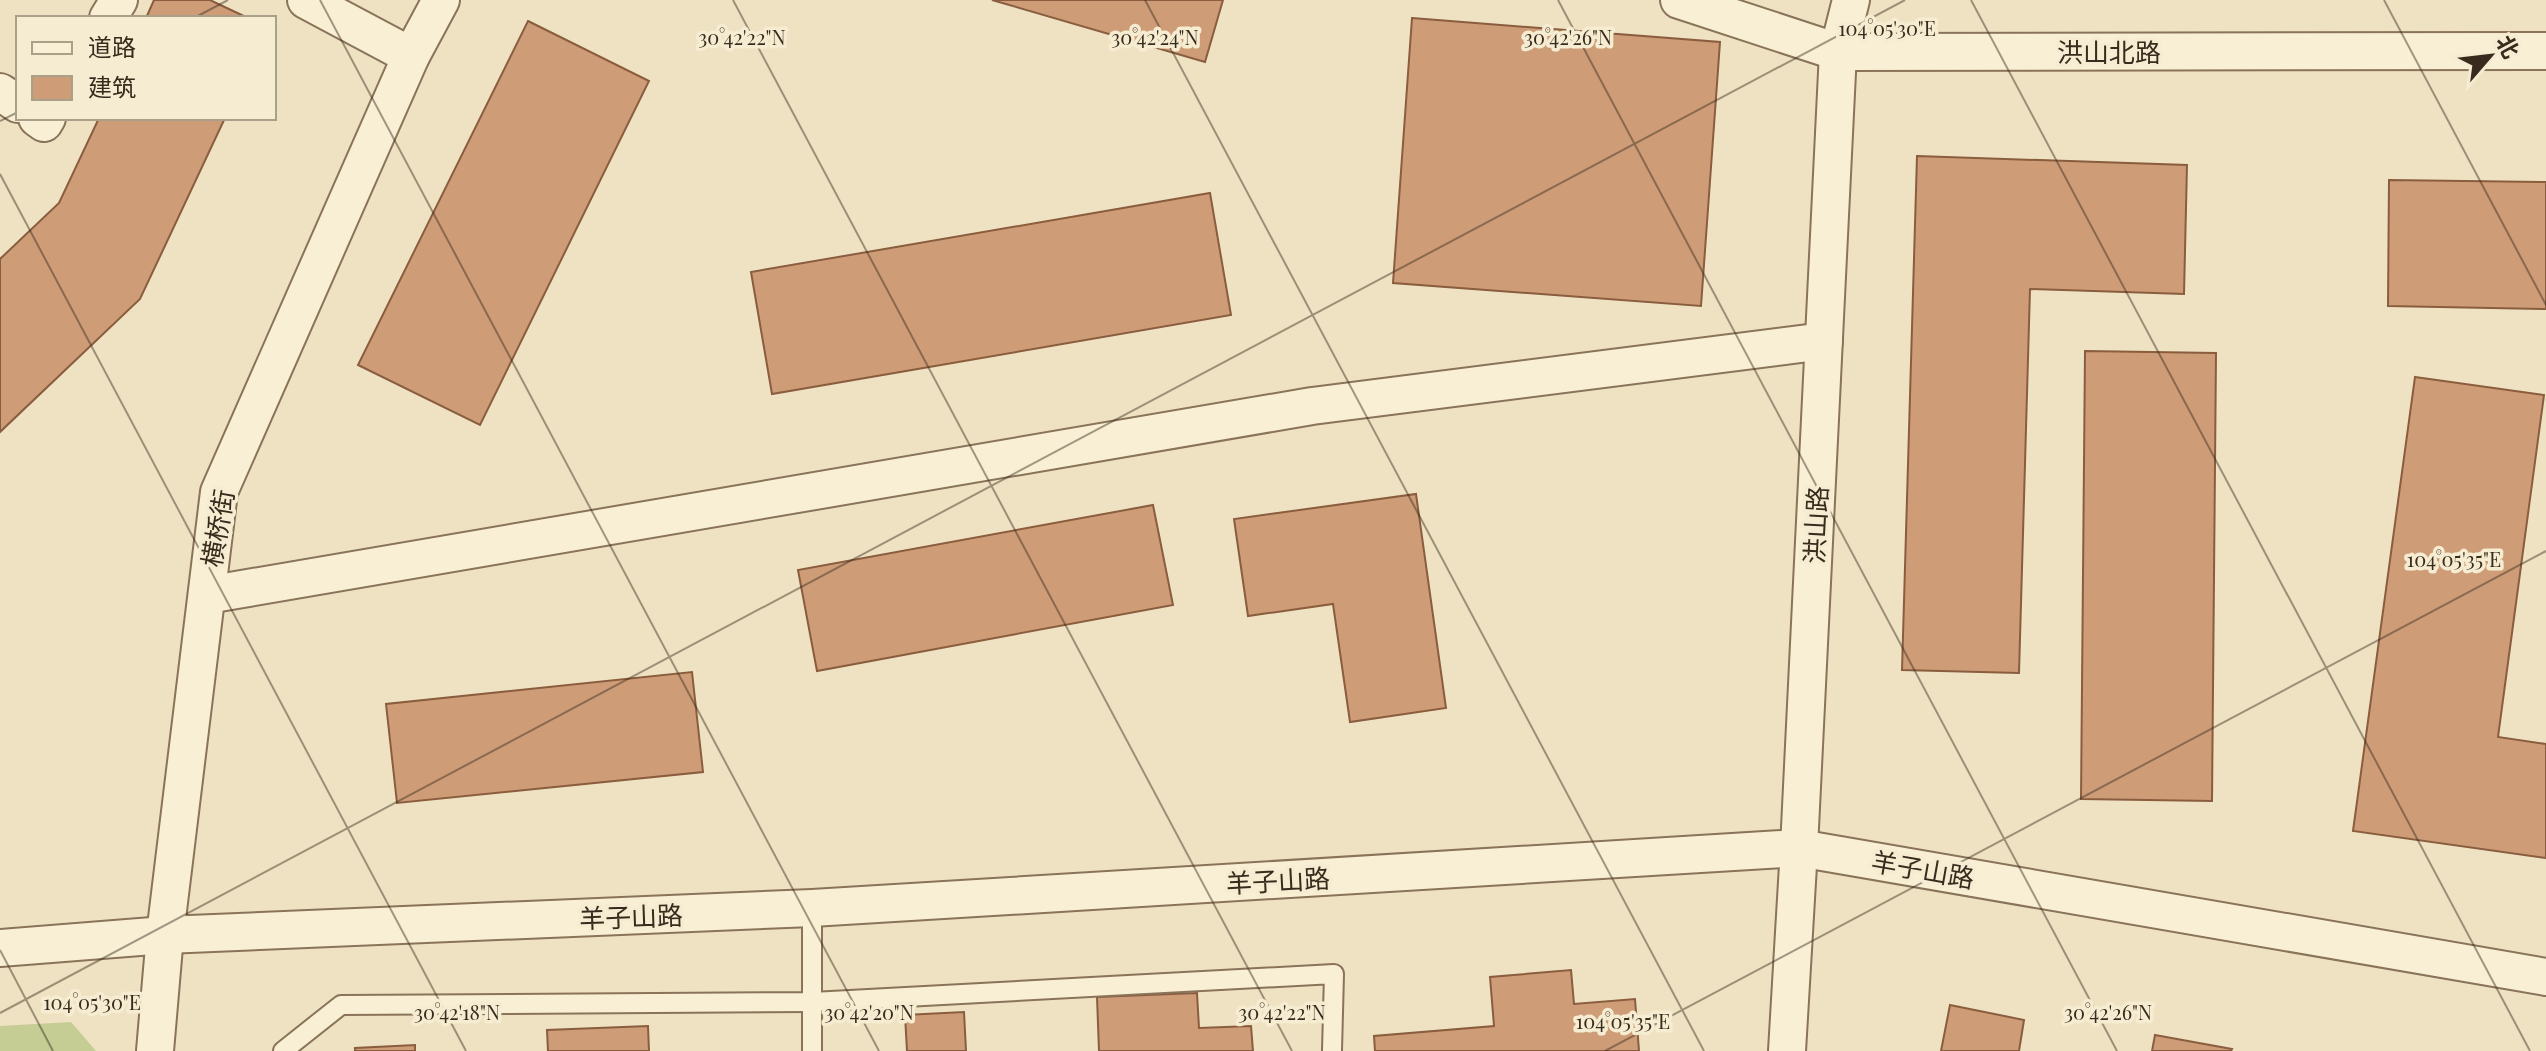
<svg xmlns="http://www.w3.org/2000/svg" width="2546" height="1051" font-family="'Playfair Display','Noto Sans SC',serif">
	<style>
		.green { fill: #c5cd95 }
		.building { fill: #ce9d77; stroke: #895d3e; stroke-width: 2 }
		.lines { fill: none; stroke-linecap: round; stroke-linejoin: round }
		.lane-casing { stroke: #897359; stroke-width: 22 }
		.street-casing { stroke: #897359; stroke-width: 40 }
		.lane { stroke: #f9efd5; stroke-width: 18 }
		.street { stroke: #f9efd5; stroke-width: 36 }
		.ticks { fill: none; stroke: #382b1d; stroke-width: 2; stroke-opacity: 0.45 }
		.labels { text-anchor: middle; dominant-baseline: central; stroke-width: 7; stroke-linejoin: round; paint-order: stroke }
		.street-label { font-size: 26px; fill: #382b1d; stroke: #f6ecd1 }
		.ticks-label { font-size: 20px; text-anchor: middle; fill: #382b1d; stroke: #f6ecd1; stroke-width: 7; stroke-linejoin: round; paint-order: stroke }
	</style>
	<rect width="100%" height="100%" fill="#efe2c2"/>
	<!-- green -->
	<polygon class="green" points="71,1022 96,1051 0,1051 0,1026"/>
	<!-- building -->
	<g class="building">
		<polygon points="154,0 210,0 248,18 146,18"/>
		<polygon points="992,0 1223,0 1205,62"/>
		<polygon points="1412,18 1720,42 1701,306 1393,283"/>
		<polygon points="528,21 649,81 480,425 358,365"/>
		<polygon points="99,118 225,118 140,299 0,432 0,259 59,203"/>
		<polygon points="1917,156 2187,165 2184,294 2030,289 2019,673 1902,670"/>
		<polygon points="2389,180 2546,182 2546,309 2388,306"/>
		<polygon points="1210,193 1231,315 772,394 751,272"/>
		<polygon points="2085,351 2216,353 2212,801 2081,799"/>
		<polygon points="2415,377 2544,395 2498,737 2546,744 2546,858 2353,831"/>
		<polygon points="1416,494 1446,708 1350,722 1333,604 1248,616 1234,519"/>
		<polygon points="1153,505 1173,605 817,671 798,570"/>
		<polygon points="692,672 703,772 397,803 386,704"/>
		<polygon points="1571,970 1574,1004 1635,999 1639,1051 1375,1051 1374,1036 1494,1026 1490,977"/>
		<polygon points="1197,993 1199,1028 1251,1026 1253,1051 1099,1051 1097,997"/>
		<polygon points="1950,1005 2024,1020 2019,1051 1941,1051"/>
		<polygon points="964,1012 966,1051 907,1051 905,1015"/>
		<polygon points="648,1026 649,1051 548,1051 547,1030"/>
		<polygon points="2155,1035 2232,1049 2231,1051 2152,1051"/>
		<polygon points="415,1045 415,1051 355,1051 355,1048"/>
	</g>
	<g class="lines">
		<defs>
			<g id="lane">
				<polyline points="283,1051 341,1005 812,1002 1334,974 1332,1051"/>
				<polyline points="812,1051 812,908"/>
			</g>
			<g id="street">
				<polyline points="306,0 411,56"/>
				<polyline points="1679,0 1838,52 2546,51"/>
				<polyline points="108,18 119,0"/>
				<polyline points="0,92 18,104"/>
				<polyline points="37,118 44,123 47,118"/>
				<polyline points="207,595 1312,406 1824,341"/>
				<polyline points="0,948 165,935 812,908 1799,848 2546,977"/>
				<polyline points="155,1051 165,935 219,492 411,56 441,0"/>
				<polyline points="1787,1051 1799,848 1838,52 1851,0"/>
			</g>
		</defs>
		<!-- lane casing -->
		<use href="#lane" class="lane-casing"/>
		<!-- street casing -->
		<use href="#street" class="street-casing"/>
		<!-- lane -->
		<use href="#lane" class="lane"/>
		<!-- street -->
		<use href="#street" class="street"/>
	</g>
	<!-- ticks -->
	<path class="ticks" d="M320 0 879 1051M733 0 1292 1051M1145 0 1704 1051M1558 0 2117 1051M1971 0 2530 1051M2384 0 2546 305M194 18 228 0M0 121 18 112M0 174 466 1051M0 950 53 1051M0 1013 1905 0M1605 1051 2546 551"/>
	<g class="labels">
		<!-- street labels -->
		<g class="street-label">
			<text x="2109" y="51">洪山北路</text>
			<text transform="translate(1815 525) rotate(-87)">洪山路</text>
			<text transform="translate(217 528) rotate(-80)">横桥街</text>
			<text transform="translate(1923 869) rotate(10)">羊子山路</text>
			<text transform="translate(1278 880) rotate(-3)">羊子山路</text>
			<text transform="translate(631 916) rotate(-2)">羊子山路</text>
		</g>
	</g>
	<g class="ticks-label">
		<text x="1887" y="36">104°05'30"E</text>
		<text x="742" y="45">30°42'22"N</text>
		<text x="1155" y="45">30°42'24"N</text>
		<text x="1568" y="45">30°42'26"N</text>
		<text x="2454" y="567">104°05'35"E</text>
		<text x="92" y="1010">104°05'30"E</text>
		<text x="457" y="1020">30°42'18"N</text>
		<text x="869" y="1020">30°42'20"N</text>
		<text x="1282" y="1020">30°42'22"N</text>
		<text x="2108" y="1020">30°42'26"N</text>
		<text x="1623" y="1029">104°05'35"E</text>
	</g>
	<!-- legend -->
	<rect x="16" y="16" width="260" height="104" fill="#f6ecd1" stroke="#aa9f89" stroke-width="2"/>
	<rect x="32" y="42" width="40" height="12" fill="#f9efd5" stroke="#aa9f89" stroke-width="2"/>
	<text x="88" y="56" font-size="24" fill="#382b1d">道路</text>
	<rect x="32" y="76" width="40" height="24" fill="#ce9d77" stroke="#aa9f89" stroke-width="2"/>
	<text x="88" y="96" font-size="24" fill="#382b1d">建筑</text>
	<!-- north arrow -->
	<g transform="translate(2490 56) rotate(62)" stroke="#f6ecd1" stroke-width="6" paint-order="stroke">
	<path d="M0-6L14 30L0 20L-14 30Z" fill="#382b1d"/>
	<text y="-12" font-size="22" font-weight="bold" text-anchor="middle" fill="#382b1d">北</text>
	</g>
</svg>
